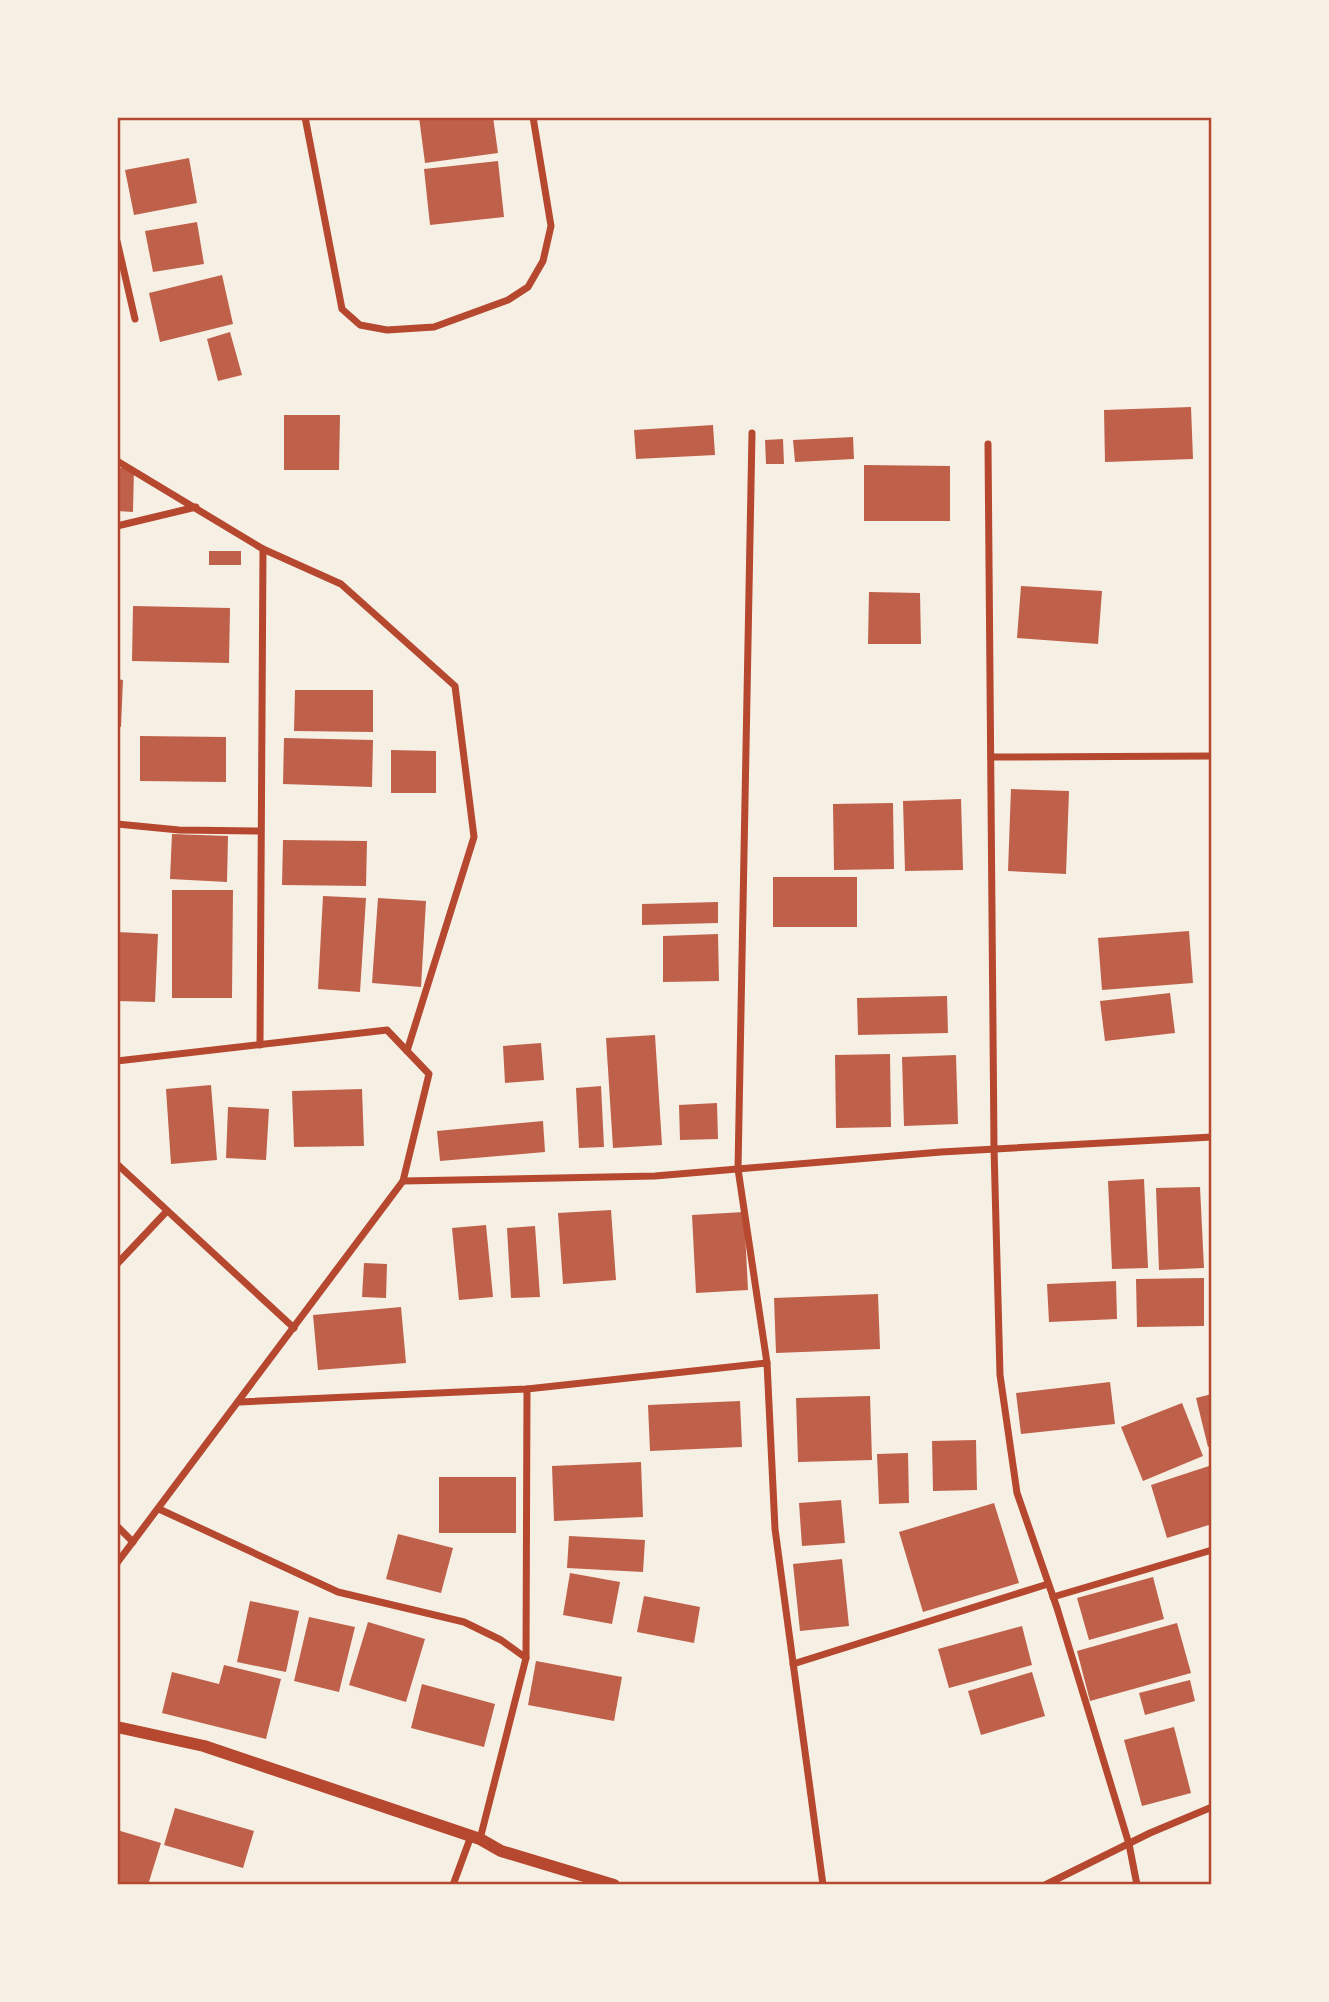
<svg xmlns="http://www.w3.org/2000/svg" width="1329" height="2002" font-family="Jost,sans-serif">
	<style>
		.building { fill: #bf614a }
		.lines { fill: none; stroke-linecap: round; stroke-linejoin: round }
		.minor { stroke: #b5482f; stroke-width: 7 }
		.tertiary { stroke: #b5482f; stroke-width: 12 }
		.neatline { fill: none; stroke: #b5482f; stroke-width: 2.5 }
	</style>
	<rect width="100%" height="100%" fill="#f6efe4"/>
	<!-- building -->
	<g class="building">
		<polygon points="419,117 493,117 498,153 425,163"/>
		<polygon points="189,158 197,203 134,215 125,170"/>
		<polygon points="498,161 504,217 430,225 424,169"/>
		<polygon points="197,222 204,264 153,272 145,231"/>
		<polygon points="222,275 233,324 160,342 149,293"/>
		<polygon points="230,332 242,375 218,381 207,339"/>
		<polygon points="1191,407 1193,459 1105,462 1104,410"/>
		<polygon points="284,415 340,415 339,470 284,470"/>
		<polygon points="713,425 715,455 636,459 634,430"/>
		<polygon points="853,437 854,459 795,462 793,440"/>
		<polygon points="783,439 784,464 766,464 765,440"/>
		<polygon points="864,465 950,466 950,521 864,521"/>
		<polygon points="117,468 134,468 133,512 117,511"/>
		<rect x="209" y="551" width="32" height="14"/>
		<polygon points="1021,586 1102,591 1098,644 1017,638"/>
		<polygon points="869,592 920,593 921,644 868,644"/>
		<polygon points="133,606 230,608 229,663 132,661"/>
		<polygon points="117,679 123,680 121,727 117,726"/>
		<polygon points="295,690 373,690 373,732 294,731"/>
		<polygon points="140,736 226,737 226,782 140,781"/>
		<polygon points="284,738 373,740 372,787 283,784"/>
		<polygon points="391,750 436,751 436,793 391,793"/>
		<polygon points="1011,789 1069,791 1066,874 1008,871"/>
		<polygon points="961,799 963,870 905,871 903,801"/>
		<polygon points="893,803 894,869 834,870 833,804"/>
		<polygon points="172,834 228,836 227,882 170,879"/>
		<polygon points="283,840 367,841 366,886 282,885"/>
		<rect x="773" y="877" width="84" height="50"/>
		<polygon points="172,890 233,890 232,998 172,998"/>
		<polygon points="323,896 366,898 360,992 318,989"/>
		<polygon points="378,898 426,901 421,987 372,983"/>
		<polygon points="718,902 718,923 642,925 642,904"/>
		<polygon points="1189,931 1193,983 1102,990 1098,938"/>
		<polygon points="117,932 158,934 155,1002 117,1001"/>
		<polygon points="718,934 719,981 663,982 663,936"/>
		<polygon points="1170,993 1175,1033 1105,1041 1100,1001"/>
		<polygon points="947,996 948,1033 858,1035 857,998"/>
		<polygon points="655,1035 662,1145 613,1148 606,1038"/>
		<polygon points="541,1043 544,1080 505,1083 503,1046"/>
		<polygon points="890,1054 891,1127 836,1128 835,1055"/>
		<polygon points="956,1055 958,1124 904,1126 902,1057"/>
		<polygon points="211,1085 217,1160 171,1164 166,1089"/>
		<polygon points="601,1086 604,1147 579,1148 576,1088"/>
		<polygon points="362,1089 364,1146 294,1147 292,1091"/>
		<polygon points="717,1103 718,1139 680,1140 679,1105"/>
		<polygon points="228,1107 269,1109 266,1160 226,1158"/>
		<polygon points="543,1121 545,1152 440,1161 437,1131"/>
		<polygon points="1144,1179 1148,1268 1112,1269 1108,1181"/>
		<polygon points="1200,1187 1204,1268 1159,1270 1156,1188"/>
		<polygon points="611,1210 616,1280 563,1284 558,1213"/>
		<polygon points="744,1212 748,1290 696,1293 692,1215"/>
		<polygon points="486,1225 493,1297 459,1300 452,1228"/>
		<polygon points="535,1226 540,1297 511,1298 507,1228"/>
		<polygon points="364,1263 387,1264 386,1298 362,1297"/>
		<polygon points="1204,1278 1204,1326 1137,1327 1136,1279"/>
		<polygon points="1116,1281 1117,1319 1049,1322 1047,1284"/>
		<polygon points="878,1294 880,1349 776,1353 774,1298"/>
		<polygon points="401,1307 406,1363 318,1370 313,1315"/>
		<polygon points="1110,1382 1115,1424 1021,1434 1016,1393"/>
		<polygon points="1212,1394 1212,1446 1208,1447 1196,1398"/>
		<polygon points="870,1396 872,1460 798,1462 796,1398"/>
		<polygon points="740,1401 742,1447 650,1451 648,1405"/>
		<polygon points="1182,1403 1203,1456 1143,1481 1121,1427"/>
		<polygon points="976,1440 977,1490 933,1491 932,1441"/>
		<polygon points="908,1453 909,1503 879,1504 877,1454"/>
		<polygon points="641,1462 643,1517 554,1521 552,1466"/>
		<polygon points="1212,1465 1212,1524 1167,1538 1151,1485"/>
		<rect x="439" y="1477" width="77" height="56"/>
		<polygon points="841,1500 845,1543 802,1546 799,1503"/>
		<polygon points="994,1503 1019,1583 923,1612 899,1532"/>
		<polygon points="398,1534 453,1548 441,1593 386,1579"/>
		<polygon points="569,1536 645,1540 643,1572 567,1568"/>
		<polygon points="842,1559 849,1626 800,1631 793,1564"/>
		<polygon points="570,1573 620,1582 612,1624 563,1615"/>
		<polygon points="1153,1577 1164,1619 1089,1640 1077,1598"/>
		<polygon points="644,1596 700,1607 694,1643 637,1632"/>
		<polygon points="250,1601 299,1611 286,1672 237,1662"/>
		<polygon points="309,1617 355,1627 339,1692 294,1681"/>
		<polygon points="368,1622 425,1639 406,1702 349,1685"/>
		<polygon points="1177,1623 1191,1673 1090,1701 1077,1651"/>
		<polygon points="1022,1626 1032,1665 949,1688 938,1649"/>
		<polygon points="536,1661 622,1677 614,1721 528,1705"/>
		<polygon points="224,1665 281,1679 266,1739 162,1713 172,1672 219,1684"/>
		<polygon points="1032,1672 1045,1716 981,1735 968,1691"/>
		<polygon points="1190,1680 1195,1701 1145,1715 1139,1693"/>
		<polygon points="422,1684 495,1704 484,1747 411,1728"/>
		<polygon points="1174,1727 1191,1793 1142,1806 1124,1740"/>
		<polygon points="175,1808 254,1831 243,1868 164,1845"/>
		<polygon points="117,1830 161,1843 148,1885 117,1884"/>
	</g>
	<g class="lines">
		<!-- minor -->
		<g class="minor">
			<polyline points="305,117 342,309 360,325 387,330 434,327 508,300 528,287 543,261 551,226 533,117"/>
			<polyline points="117,241 135,319"/>
			<polyline points="988,444 994,1148 1000,1375 1017,1493 1057,1608 1129,1844 1137,1885"/>
			<polyline points="117,461 263,549 260,1045"/>
			<polyline points="117,526 196,507"/>
			<polyline points="263,549 341,584 455,686 474,837 407,1051"/>
			<polyline points="991,757 1212,756"/>
			<polyline points="117,824 179,830 260,831"/>
			<polyline points="117,1061 387,1030 429,1074 403,1181"/>
			<polyline points="117,1164 294,1328"/>
			<polyline points="117,1264 167,1211"/>
			<polyline points="767,1363 775,1529 823,1885"/>
			<polyline points="240,1402 527,1389 767,1363 738,1169 752,433"/>
			<polyline points="159,1509 338,1592 464,1622 501,1640 526,1658 480,1839"/>
			<polyline points="117,1526 133,1542"/>
			<polyline points="117,1563 403,1181 655,1176 941,1152 1212,1137"/>
			<polyline points="1053,1597 1212,1550"/>
			<polyline points="526,1658 527,1389"/>
			<polyline points="793,1664 1048,1584"/>
			<polyline points="453,1885 471,1836"/>
			<polyline points="1045,1885 1150,1833 1212,1807"/>
		</g>
		<!-- tertiary -->
		<polyline class="tertiary" points="117,1727 204,1746 480,1839 501,1851 614,1885"/>
	</g>
	<!-- border -->
	<rect width="1329" height="2002" fill="none" stroke="#f6efe4" stroke-width="238"/>
	<rect x="119" y="119" width="1091" height="1764" class="neatline"/>
</svg>
